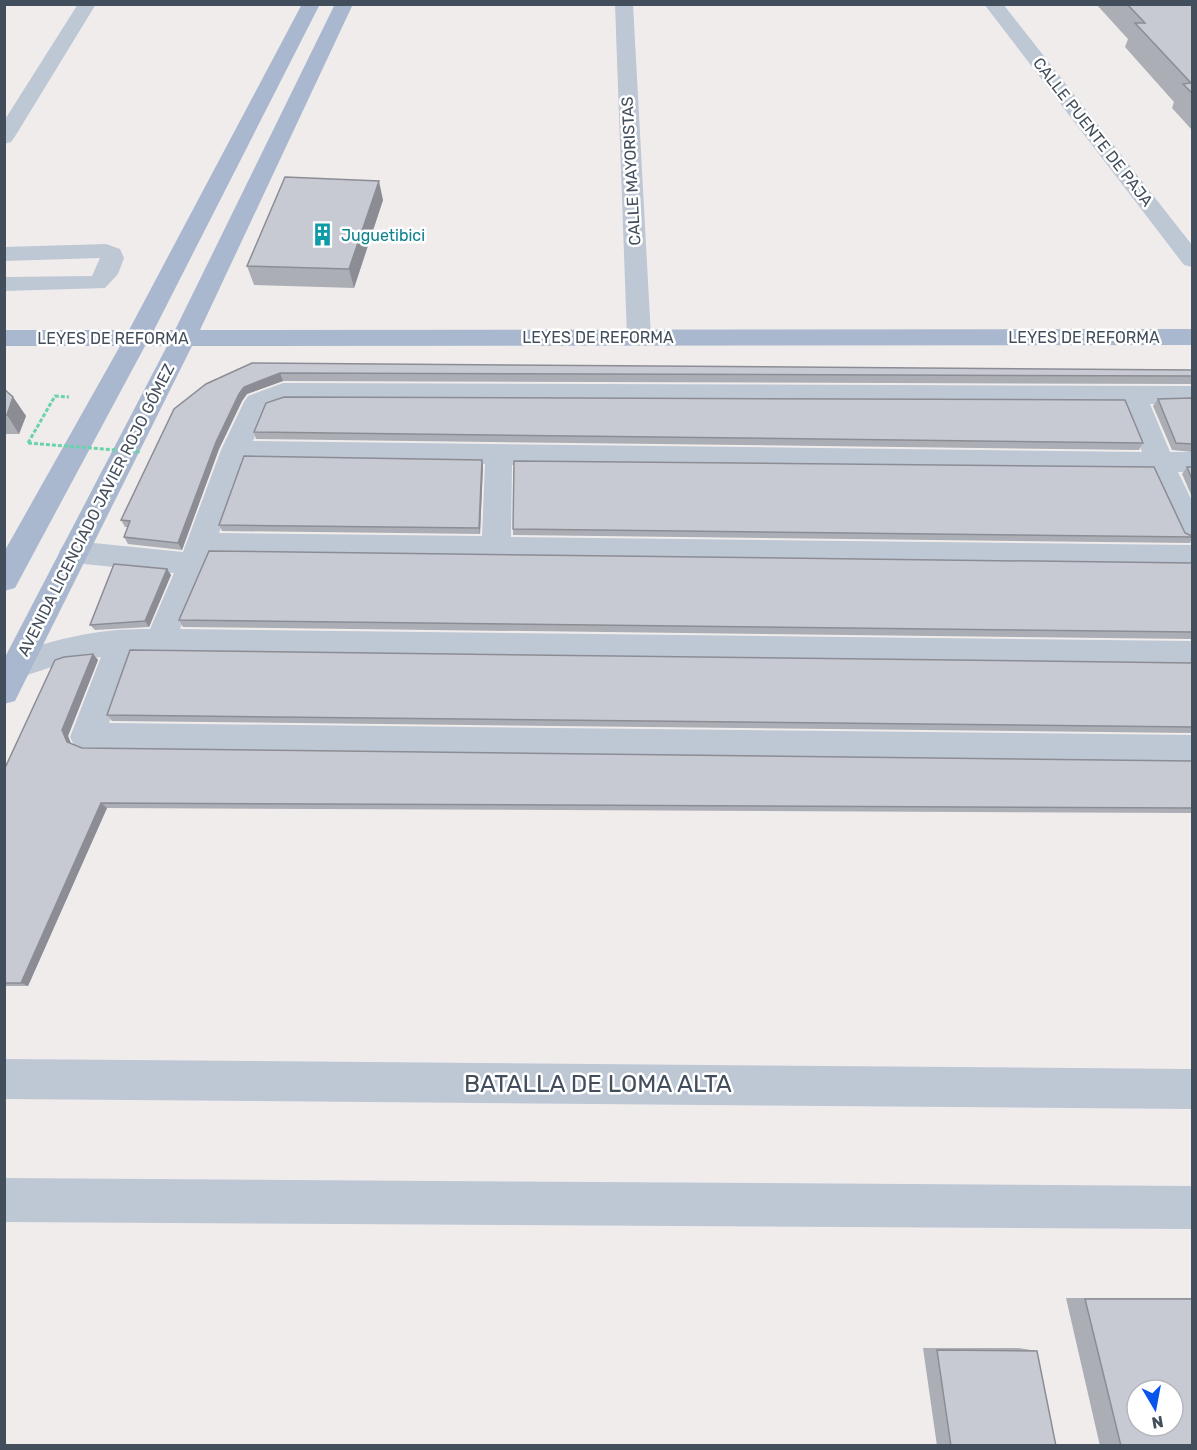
<svg xmlns="http://www.w3.org/2000/svg" width="1197" height="1450" font-family="Rubik,sans-serif">
	<style>
		.lines { fill: none; stroke-linecap: round; stroke-linejoin: round }
		.path { stroke: #6ad3ab; stroke-width: 3; stroke-dasharray: 4 2; stroke-linecap: butt }
		.minor { fill: #bec7d4; fill-rule: evenodd }
		.major { fill: #a9b8cf; fill-rule: evenodd }
		.path-bridge { stroke: #6ad3ab; stroke-width: 3; stroke-dasharray: 4 2; stroke-linecap: butt }
		.wall { fill: #acaeb5 }
		.shaded-wall { fill: #8c8d94 }
		.building { fill: #c8cad3; stroke: #8c8d94; stroke-width: 1.5; fill-rule: evenodd }
		.labels { text-anchor: middle; dominant-baseline: central; stroke-width: 5; stroke-linejoin: round; paint-order: stroke }
		.far-street-label { font-size: 16px; fill: #434e5c; stroke: #fff }
		.far-culture-label { font-size: 16px; fill: #0d838f; stroke: #fff; text-anchor: start }
		.near-street-label { font-size: 24px; fill: #434e5c; stroke: #fff }
	</style>
	<rect width="100%" height="100%" fill="#f0ecec"/>
	<g class="lines">
		<!-- path -->
		<polyline class="path" points="28,443 55,396 69,397"/>
		<!-- minor -->
		<g class="minor">
			<polygon points="78,4 96,4 14,138 11,142 4,144 4,121"/>
			<polygon points="615,4 633,4 651,337 648,343 639,345 630,343 627,337"/>
			<polygon points="984,4 1003,4 1192,245 1192,267 1184,265"/>
			<polygon points="106,244 120,249 124,258 118,274 105,288 4,291 4,277 92,276 100,258 4,261 4,247"/>
			<path d="M283 383 1192 386V404H1150L1170 452H1192V472H1178L1192 501V541L1182 538 1151 471 512 465 511 537 1192 545V567L211 555 180 629 1192 641V667L133 654 109 723 1192 735V764L87 751 75 747 70 737 101 657 70 661 18 678 7 674 4 660 7 656C56 639 98 628 150 629L174 573 74 563 64 560 59 552 64 544 74 541 183 552 221 450 244 402 248 396ZM286 401 1123 404 1142 452 253 441 267 408ZM245 460 485 464 482 536 219 533Z"/>
			<polygon points="4,1059 1192,1069 1192,1109 4,1099"/>
			<polygon points="4,1178 1192,1186 1192,1229 4,1222"/>
		</g>
		<!-- major -->
		<polygon class="major" points="302,4 320,4 154,330 175,330 335,4 353,4 200,330 1192,329 1192,345 192,346 15,701 4,704 4,659 167,346 145,346 15,588 4,591 4,552 120,346 4,346 4,330 129,330"/>
		<!-- path-bridge -->
		<polyline class="path-bridge" points="28,443 141,452"/>
	</g>
	<!-- wall -->
	<g class="wall">
		<polygon points="1096,4 1192,4 1192,130 1172,108 1174,102 1125,47 1128,39"/>
		<polygon points="383,200 354,288 254,285 247,266"/>
		<polygon points="252,363 1192,376 1192,391 1192,384 283,381 247,394 242,401 219,449 182,550 128,544 124,537 128,527 125,527 121,520"/>
		<polygon points="4,389 13,397 26,416 19,434 4,434"/>
		<polygon points="1192,398 1192,452 1172,450 1153,406 1158,399"/>
		<polygon points="254,432 1143,443 1139,450 256,439"/>
		<polygon points="483,466 480,534 222,531 219,525"/>
		<polygon points="1187,467 1192,467 1192,497 1182,474"/>
		<polygon points="513,529 1185,533 1192,536 1192,539 1190,543 513,535"/>
		<polygon points="1192,563 1192,645 1192,639 183,627 179,620"/>
		<polygon points="167,569 171,575 149,627 95,630 90,625"/>
		<polygon points="93,654 98,660 68,736 71,744 82,748 1192,761 1192,813 107,808 28,986 4,986 4,770"/>
		<polygon points="1192,663 1192,739 1192,733 112,721 107,715"/>
		<polygon points="1066,1298 1192,1298 1192,1446 1100,1446"/>
		<polygon points="923,1348 1019,1348 1037,1351 1056,1446 937,1446"/>
	</g>
	<!-- shaded-wall -->
	<g class="shaded-wall">
		<polygon points="379,181 383,200 354,288 349,269"/>
		<polygon points="280,373 283,381 247,394 242,401 219,449 182,550 178,543 216,442 239,394 244,387"/>
		<polygon points="13,397 26,416 19,434 7,415"/>
		<polygon points="482,460 483,466 480,534 479,528"/>
		<polygon points="167,569 171,575 149,627 145,621"/>
		<polygon points="93,654 98,660 68,736 73,748 67,742 62,730"/>
		<polygon points="101,803 107,808 28,986 21,983"/>
	</g>
	<!-- building -->
	<g class="building">
		<polygon points="1127,4 1192,4 1192,93 1183,84 1191,83 1135,23 1145,23"/>
		<polygon points="285,177 379,181 349,269 247,266"/>
		<polygon points="252,363 1192,370 1192,376 280,373 244,387 239,394 216,442 178,543 124,537 130,521 121,520 174,409 206,384"/>
		<polygon points="4,389 13,397 7,415 4,415"/>
		<polygon points="284,397 1125,400 1143,443 254,432 266,403"/>
		<polygon points="1192,398 1192,444 1176,443 1158,399"/>
		<polygon points="244,456 482,460 479,528 219,525"/>
		<polygon points="514,461 1154,467 1185,533 1192,536 1192,537 513,529"/>
		<polygon points="1187,467 1192,467 1192,479"/>
		<polygon points="209,551 1192,563 1192,632 179,620"/>
		<polygon points="114,564 167,569 145,621 90,625"/>
		<polygon points="130,650 1192,663 1192,727 107,715"/>
		<polygon points="93,654 62,730 67,742 82,748 1192,761 1192,808 101,803 21,983 4,983 4,770 55,660 64,657"/>
		<path d="M1085 1299H1192V1446H1121ZM1137 1390H1173V1426H1137Z"/>
		<polygon points="937,1350 1037,1351 1056,1446 951,1446"/>
	</g>
	<!-- icons -->
	<defs>
		<symbol id="building-bare" viewBox="-9 -9 18 18"><path d="M-4-6H4V6H1V3H-1V6H-4ZM-2.5-4.3h1.7v1.8h-1.7ZM.8-4.3h1.7v1.8H.8ZM-2.5-1h1.7V.8h-1.7ZM.8-1h1.7V.8H.8Z" fill="#0f9aa8" stroke="#fff" stroke-width="2.5" paint-order="stroke"/></symbol>
	</defs>
	<g fill-rule="evenodd">
		<use href="#building-bare" x="306" y="218" width="33" height="33"/>
	</g>
	<g class="labels">
		<!-- far-street labels -->
		<g class="far-street-label">
			<text transform="translate(1093 132) rotate(52)">CALLE PUENTE DE PAJA</text>
			<text transform="translate(631 171) rotate(-93)">CALLE MAYORISTAS</text>
			<text x="598" y="337">LEYES DE REFORMA</text>
			<text x="1084" y="337">LEYES DE REFORMA</text>
			<text x="113" y="338">LEYES DE REFORMA</text>
			<text transform="translate(96 510) rotate(-63)">AVENIDA LICENCIADO JAVIER ROJO GÓMEZ</text>
		</g>
		<!-- far-culture labels -->
		<g class="far-culture-label">
			<text x="341" y="235">Juguetibici</text>
		</g>
		<!-- near-street labels -->
		<g class="near-street-label">
			<text x="598" y="1084">BATALLA DE LOMA ALTA</text>
		</g>
	</g>
	<!-- border -->
	<rect width="1197" height="1450" fill="none" stroke="#434e5c" stroke-width="12"/>
	<!-- north arrow -->
	<g transform="translate(1155 1408) rotate(170)"><circle r="28" fill="#ffffff" stroke="#b4b8be" stroke-width="1.5"/>
	<path d="M0-4.5L10 22L0 15L-10 22Z" fill="#0855ee"/>
	<text y="-9" font-size="16" font-weight="bold" text-anchor="middle" fill="#434e5c">N</text>
	</g>
</svg>
